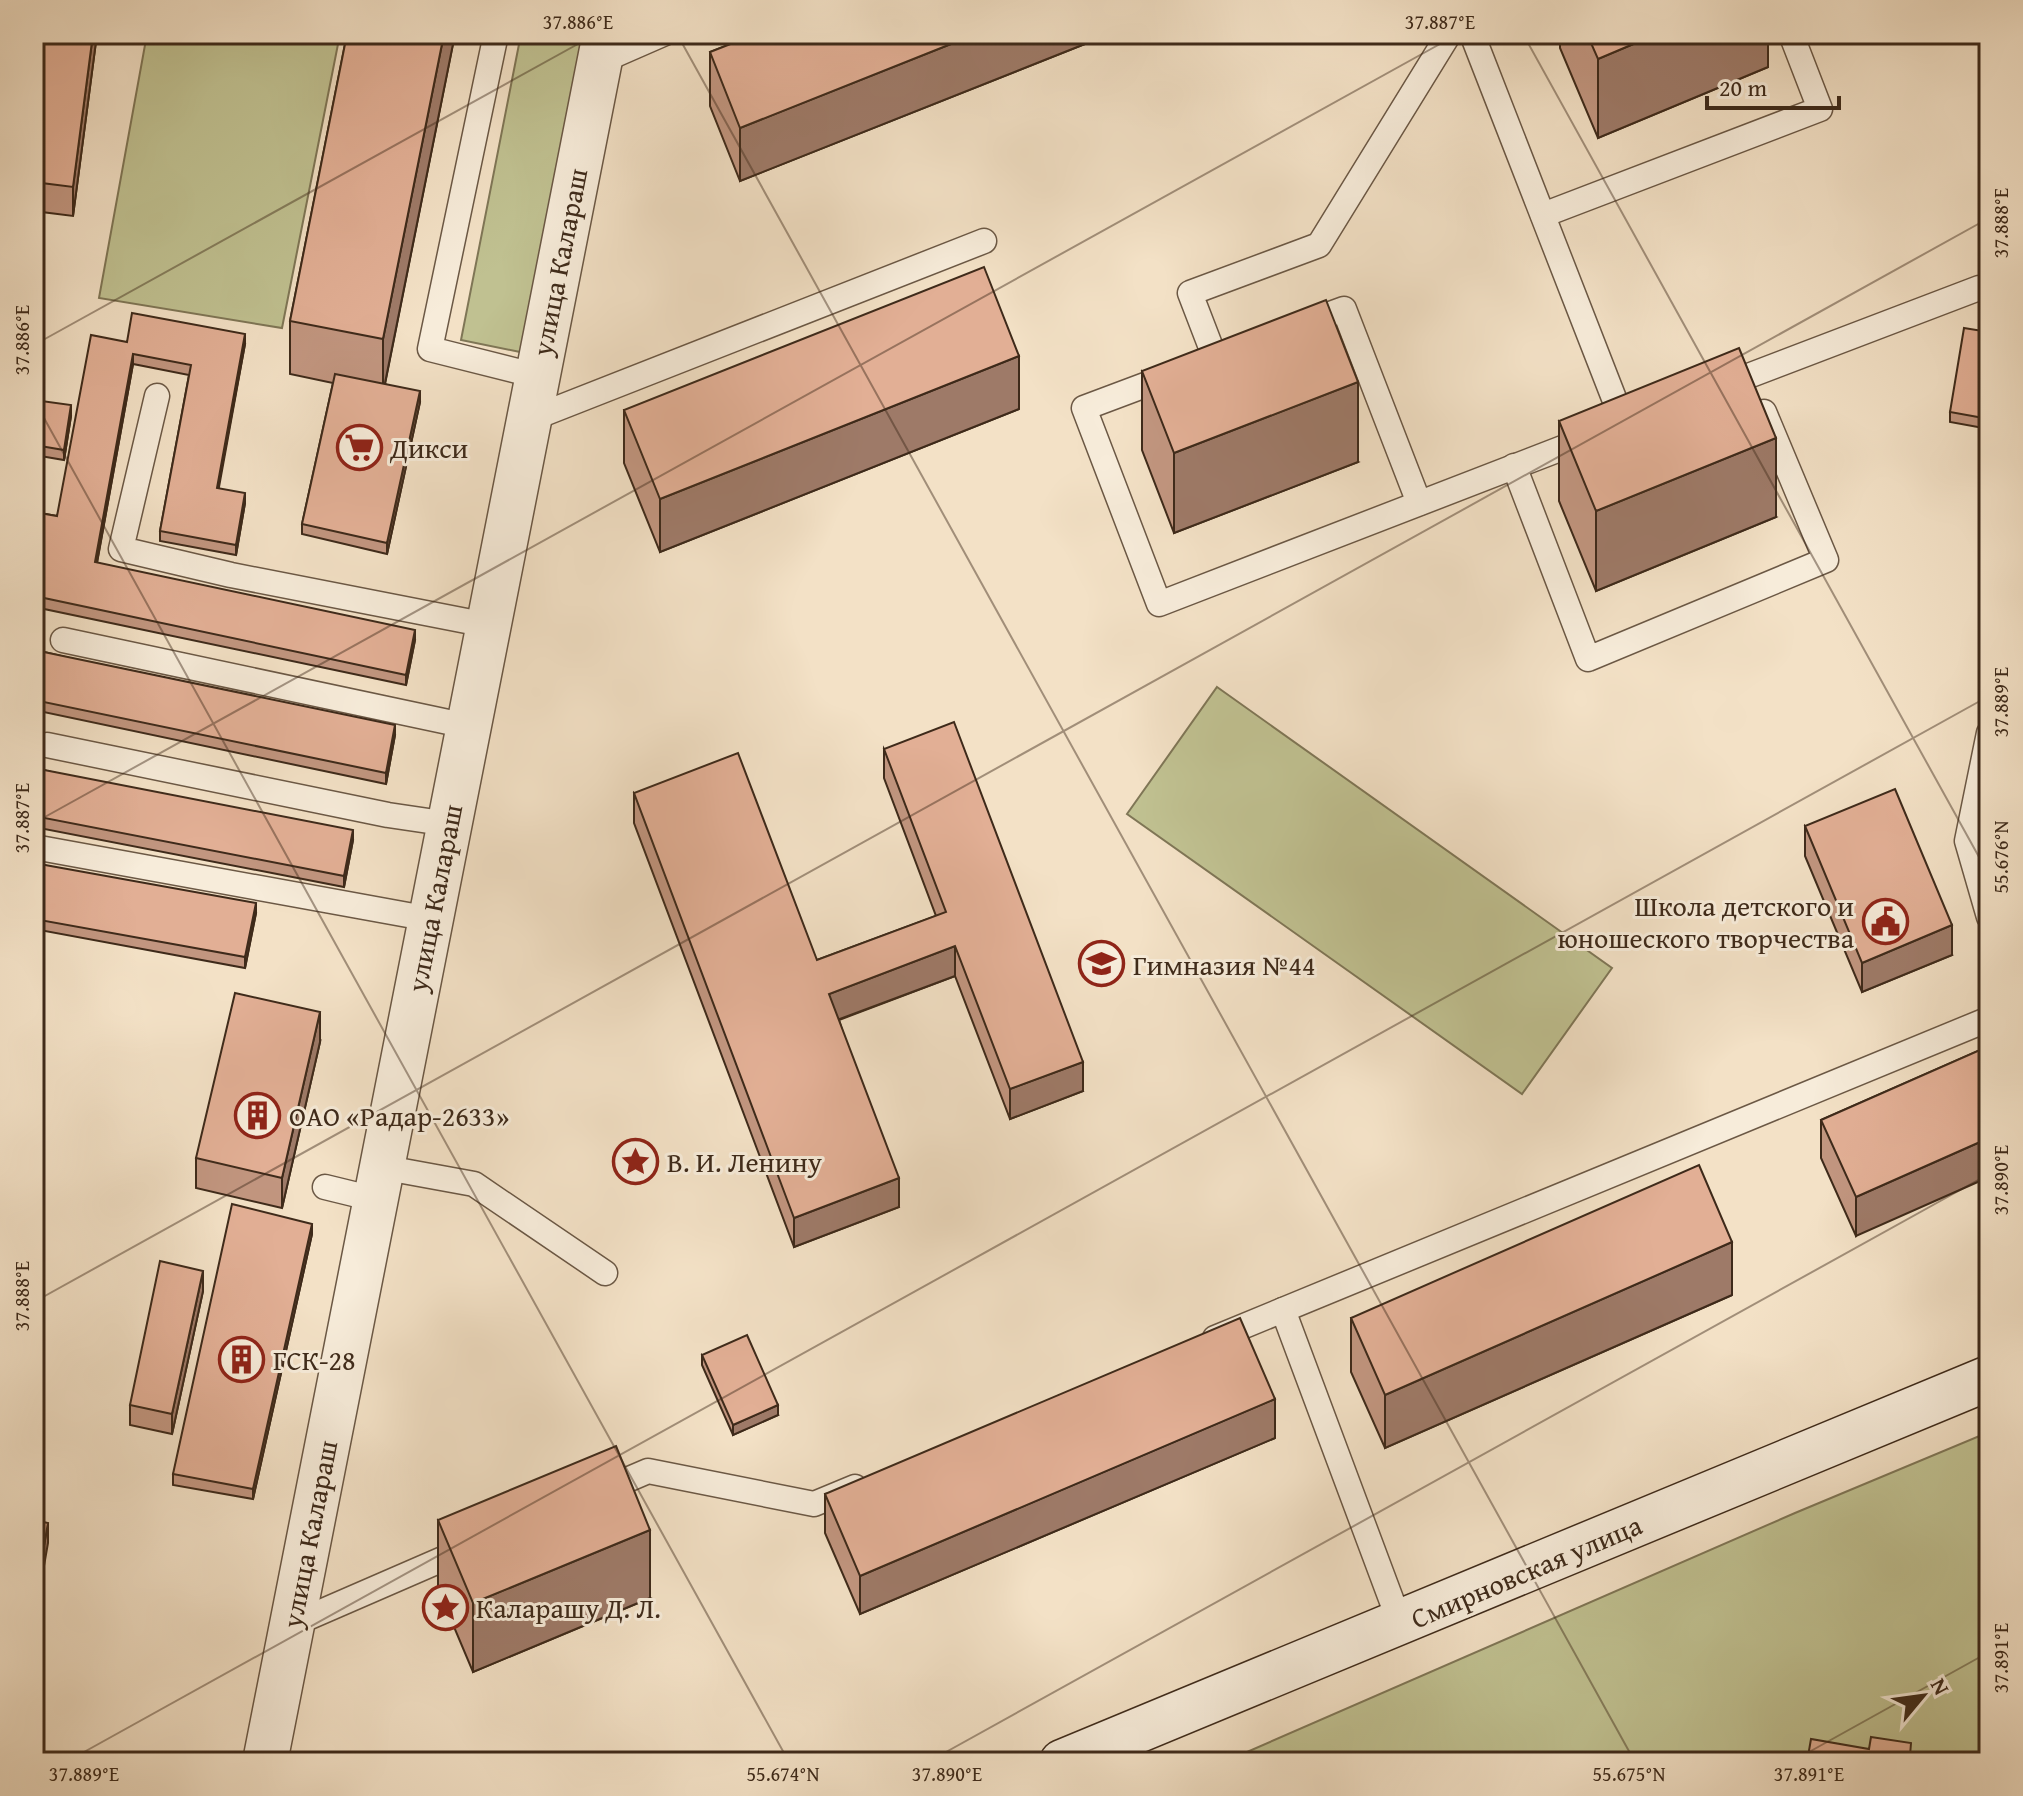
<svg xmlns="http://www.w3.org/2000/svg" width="2023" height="1796" font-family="'Gentium Book Plus',serif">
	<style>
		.green { fill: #c0c191; stroke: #7f7656; stroke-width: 2 }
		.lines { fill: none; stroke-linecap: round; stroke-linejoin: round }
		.service-casing { stroke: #6b5845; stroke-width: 27 }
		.minor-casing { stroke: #6b5845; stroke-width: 47 }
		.secondary-casing { stroke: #3e2a1a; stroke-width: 47 }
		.service { stroke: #f7ecda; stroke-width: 24 }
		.minor { stroke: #f7ecda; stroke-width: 44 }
		.secondary { stroke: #f7ecda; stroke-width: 44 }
		.wall { fill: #c29680; stroke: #3e2a1a; stroke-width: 2 }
		.shaded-wall { fill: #9e7a68; stroke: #3e2a1a; stroke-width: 2 }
		.building { fill: #e2af95; stroke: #3e2a1a; stroke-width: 2 }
		.ticks { fill: none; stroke: #3e2a1a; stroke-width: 2; stroke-opacity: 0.45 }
		.labels { text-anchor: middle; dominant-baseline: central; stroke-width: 6; stroke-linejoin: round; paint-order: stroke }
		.street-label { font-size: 28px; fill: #3e2a1a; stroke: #f7ecda }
		.poi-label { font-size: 28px; fill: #3e2a1a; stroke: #f7ecda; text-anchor: start }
		.neatline { fill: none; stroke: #3e2a1a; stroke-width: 3 }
		.ticks-label { font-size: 20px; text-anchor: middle; fill: #3e2a1a }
	</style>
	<rect width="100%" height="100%" fill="#f3e1c6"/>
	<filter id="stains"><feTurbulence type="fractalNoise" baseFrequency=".0025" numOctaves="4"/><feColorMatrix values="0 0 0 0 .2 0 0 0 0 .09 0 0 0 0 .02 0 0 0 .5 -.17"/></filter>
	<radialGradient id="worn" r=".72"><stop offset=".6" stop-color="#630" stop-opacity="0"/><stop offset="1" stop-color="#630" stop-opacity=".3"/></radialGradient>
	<!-- green -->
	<g class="green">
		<polygon points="147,34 340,34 282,328 99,298"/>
		<polygon points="521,34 588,34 525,353 461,340"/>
		<polygon points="1217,687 1612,968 1522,1094 1127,814"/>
		<polygon points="1989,1432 1989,1762 1224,1762 1795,1513"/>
	</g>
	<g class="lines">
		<defs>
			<g id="service">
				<polyline points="496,34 430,349 537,376"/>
				<polyline points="1472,34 1624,424"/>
				<polyline points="599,62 663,34"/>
				<polyline points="1543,215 1820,109 1791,34"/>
				<polyline points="1303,324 1344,309 1419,503"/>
				<polyline points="1215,358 1190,293 1319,245 1449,34"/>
				<polyline points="1172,375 1084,408 1159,604 1591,437"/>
				<polyline points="1722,386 1979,288 1989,291"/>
				<polyline points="157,396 121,549 231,575 487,625"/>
				<polyline points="528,420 984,241"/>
				<polyline points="1514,466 1588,659 1826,560 1764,412"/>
				<polyline points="63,640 467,726"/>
				<polyline points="1989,733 1967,841 1989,917"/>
				<polyline points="47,745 388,815 449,824"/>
				<polyline points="34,847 430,919"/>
				<polyline points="381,1167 474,1184 605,1273"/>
				<polyline points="325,1187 374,1199"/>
				<polyline points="1283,1310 1400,1623"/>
				<polyline points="1215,1338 1989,1019"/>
				<polyline points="599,1492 648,1471 814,1504 855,1487"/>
				<polyline points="291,1625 466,1549"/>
			</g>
			<polyline id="minor" points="265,1762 605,34"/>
			<polyline id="secondary" points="1062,1762 1989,1378"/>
		</defs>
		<!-- service casing -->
		<use href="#service" class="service-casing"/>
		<!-- minor casing -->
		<use href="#minor" class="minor-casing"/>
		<!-- secondary casing -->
		<use href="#secondary" class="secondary-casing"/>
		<!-- service -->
		<use href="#service" class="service"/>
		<!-- minor -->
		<use href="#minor" class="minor"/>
		<!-- secondary -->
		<use href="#secondary" class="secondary"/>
	</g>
	<!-- wall -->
	<g class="wall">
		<polygon points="34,34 97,34 73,216 34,211"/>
		<polygon points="347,34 455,34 385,384 420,402 387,554 302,534 302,524 333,383 290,374 290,321"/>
		<polygon points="756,34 1110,34 740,181 710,106 710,52"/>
		<polygon points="1560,34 1768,34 1768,67 1598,138 1560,48"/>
		<polygon points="1989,332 1989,429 1950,422 1950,412"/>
		<polygon points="127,342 245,344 218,488 245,503 236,555 160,541 160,531 189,375 133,364 97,563 415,640 406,685 44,609 36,650 395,735 386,784 34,710 34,512 57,516"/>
		<polygon points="1142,371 1358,462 1174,533 1142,450"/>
		<polygon points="34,400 71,416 64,460 34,455"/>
		<polygon points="1019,409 660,552 624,463 624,410"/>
		<polygon points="1559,421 1776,517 1596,591 1559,501"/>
		<polygon points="884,749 1083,1091 1010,1119 955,976 839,1020 899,1207 794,1247 634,823 634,793 817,960 936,916 884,778"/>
		<polygon points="34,768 353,840 344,887 34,827"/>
		<polygon points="1805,826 1952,955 1862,992 1805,856"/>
		<polygon points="34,863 256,913 245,968 34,929"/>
		<polygon points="320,1042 282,1208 196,1188 196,1158"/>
		<polygon points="1989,1046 1856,1236 1821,1158 1821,1120"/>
		<polygon points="312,1234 253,1499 173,1485 173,1474"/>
		<polygon points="203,1291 172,1434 130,1425 130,1405"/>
		<polygon points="1732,1295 1385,1448 1351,1372 1351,1318"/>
		<polygon points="702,1355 778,1415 733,1435 702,1365"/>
		<polygon points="1275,1438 860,1614 825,1533 825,1494"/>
		<polygon points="438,1520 650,1598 473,1672 438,1589"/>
	</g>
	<!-- shaded-wall -->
	<g class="shaded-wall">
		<polygon points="93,34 97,34 73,216 73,187"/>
		<polygon points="444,34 455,34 383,393 383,339"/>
		<polygon points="976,34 1110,34 740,181 740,128"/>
		<polygon points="1657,34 1768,34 1768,67 1598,138 1598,59"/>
		<polygon points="245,334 245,344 217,498 217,488"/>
		<polygon points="133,354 133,364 95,573 95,562"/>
		<polygon points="1019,356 1019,409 660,552 660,499"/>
		<polygon points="1358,382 1358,462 1174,533 1174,453"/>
		<polygon points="420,391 420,402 387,554 387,543"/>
		<polygon points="71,405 71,416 64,460 64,450"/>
		<polygon points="1776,438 1776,517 1596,591 1596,511"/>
		<polygon points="245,493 245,503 236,555 236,545"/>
		<polygon points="44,598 44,609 34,660 34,650"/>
		<polygon points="415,630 415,640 406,685 406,675"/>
		<polygon points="395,725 395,735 386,784 386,773"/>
		<polygon points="353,830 353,840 344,887 344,876"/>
		<polygon points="256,903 256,913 245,968 245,957"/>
		<polygon points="1952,925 1952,955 1862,992 1862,963"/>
		<polygon points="955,946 955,976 829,1023 829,994"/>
		<polygon points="320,1012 320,1042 282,1208 282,1178"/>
		<polygon points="1083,1062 1083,1091 1010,1119 1010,1089"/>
		<polygon points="1989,1138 1989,1177 1856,1236 1856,1197"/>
		<polygon points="899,1178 899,1207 794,1247 794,1218"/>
		<polygon points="312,1224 312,1234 253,1499 253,1489"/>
		<polygon points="1732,1242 1732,1295 1385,1448 1385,1395"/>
		<polygon points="203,1271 203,1291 172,1434 172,1414"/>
		<polygon points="1275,1399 1275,1438 860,1614 860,1576"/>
		<polygon points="778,1405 778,1415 733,1435 733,1425"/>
		<polygon points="48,1523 48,1543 34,1623 34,1602"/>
		<polygon points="650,1530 650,1598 473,1672 473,1603"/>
	</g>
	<!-- building -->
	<g class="building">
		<polygon points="34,34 93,34 73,187 34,182"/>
		<polygon points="347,34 444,34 383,339 290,321"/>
		<polygon points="756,34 976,34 740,128 710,52"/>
		<polygon points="1587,34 1657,34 1598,59"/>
		<polygon points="984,267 1019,356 660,499 624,410"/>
		<polygon points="1326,300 1358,382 1174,453 1142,371"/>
		<polygon points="132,313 245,334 217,488 245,493 236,545 160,531 191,365 133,354 95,562 415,630 406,675 44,598 34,650 395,725 386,773 34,700 34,512 57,516 91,335 127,342"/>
		<polygon points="1964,328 1989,332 1989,419 1950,412"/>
		<polygon points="1739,348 1776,438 1596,511 1559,421"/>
		<polygon points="335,374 420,391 387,543 302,524"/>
		<polygon points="34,400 71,405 64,450 34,445"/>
		<polygon points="954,722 1083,1062 1010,1089 955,946 829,994 899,1178 794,1218 634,793 738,753 817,960 946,912 884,749"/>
		<polygon points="34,768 353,830 344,876 34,816"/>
		<polygon points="1895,789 1952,925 1862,963 1805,826"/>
		<polygon points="34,863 256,903 245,957 34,919"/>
		<polygon points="235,993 320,1012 282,1178 196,1158"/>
		<polygon points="1989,1046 1989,1138 1856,1197 1821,1120"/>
		<polygon points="1699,1165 1732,1242 1385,1395 1351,1318"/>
		<polygon points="232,1204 312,1224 253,1489 173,1474"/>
		<polygon points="160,1261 203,1271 172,1414 130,1405"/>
		<polygon points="1240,1318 1275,1399 860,1576 825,1494"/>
		<polygon points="747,1335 778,1405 733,1425 702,1355"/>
		<polygon points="616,1446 650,1530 473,1603 438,1520"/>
		<polygon points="34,1520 48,1523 34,1602"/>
		<polygon points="1871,1737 1911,1743 1910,1756 1944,1762 1807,1762 1811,1739 1869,1749"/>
	</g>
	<!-- ticks -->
	<path class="ticks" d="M677 34 1635 1762M1523 34 1989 875M34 345 596 34M34 400 789 1762M34 823 1458 34M34 1302 1989 218M66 1762 1989 696M928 1762 1989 1174M1791 1762 1989 1652"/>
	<!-- icons -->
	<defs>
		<symbol id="supermarket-ring" viewBox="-11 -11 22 22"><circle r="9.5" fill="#f7ecda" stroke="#8f2418" stroke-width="1.5"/><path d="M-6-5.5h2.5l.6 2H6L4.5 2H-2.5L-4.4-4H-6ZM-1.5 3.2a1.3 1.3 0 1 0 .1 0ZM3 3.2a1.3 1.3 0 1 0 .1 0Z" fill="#8f2418"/></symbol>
		<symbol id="civic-ring" viewBox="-11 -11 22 22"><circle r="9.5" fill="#f7ecda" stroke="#8f2418" stroke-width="1.5"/><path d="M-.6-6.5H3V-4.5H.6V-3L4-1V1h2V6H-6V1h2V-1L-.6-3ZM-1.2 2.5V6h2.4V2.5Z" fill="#8f2418"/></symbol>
		<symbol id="school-ring" viewBox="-11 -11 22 22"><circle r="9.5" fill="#f7ecda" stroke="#8f2418" stroke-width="1.5"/><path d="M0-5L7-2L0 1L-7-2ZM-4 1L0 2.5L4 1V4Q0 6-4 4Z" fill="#8f2418"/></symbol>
		<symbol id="building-ring" viewBox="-11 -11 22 22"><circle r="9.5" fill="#f7ecda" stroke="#8f2418" stroke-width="1.5"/><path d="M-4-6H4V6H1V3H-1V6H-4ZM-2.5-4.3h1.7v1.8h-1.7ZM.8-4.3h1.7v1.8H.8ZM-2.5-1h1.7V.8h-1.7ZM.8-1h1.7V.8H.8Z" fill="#8f2418"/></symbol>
		<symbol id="sight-ring" viewBox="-11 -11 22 22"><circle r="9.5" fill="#f7ecda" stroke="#8f2418" stroke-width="1.5"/><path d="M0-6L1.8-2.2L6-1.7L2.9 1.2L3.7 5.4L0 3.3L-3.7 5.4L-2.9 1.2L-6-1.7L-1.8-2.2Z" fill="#8f2418"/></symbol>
	</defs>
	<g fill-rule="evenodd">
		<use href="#supermarket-ring" x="334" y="422" width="51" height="51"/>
		<use href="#civic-ring" x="1860" y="896" width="51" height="51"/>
		<use href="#school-ring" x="1076" y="938" width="51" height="51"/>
		<use href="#building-ring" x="232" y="1090" width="51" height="51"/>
		<use href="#sight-ring" x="610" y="1136" width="51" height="51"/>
		<use href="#building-ring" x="216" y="1334" width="51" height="51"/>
		<use href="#sight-ring" x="420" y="1582" width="51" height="51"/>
	</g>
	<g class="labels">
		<!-- street labels -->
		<g class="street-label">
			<text transform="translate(559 262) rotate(-79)">улица Калараш</text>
			<text transform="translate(434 898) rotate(-79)">улица Калараш</text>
			<text transform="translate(309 1534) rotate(-79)">улица Калараш</text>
			<text transform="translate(1526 1571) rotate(-23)">Смирновская улица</text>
		</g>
		<!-- poi labels -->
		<g class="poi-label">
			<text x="390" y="447">Дикси</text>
			<text x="1854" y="905" text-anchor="end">Школа детского и<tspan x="1854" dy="32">юношеского творчества</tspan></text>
			<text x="1133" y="964">Гимназия №44</text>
			<text x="289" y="1115">ОАО «Радар-2633»</text>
			<text x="667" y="1161">В. И. Ленину</text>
			<text x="273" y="1359">ГСК-28</text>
			<text x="476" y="1607">Каларашу Д. Л.</text>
		</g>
	</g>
	<!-- margin -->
	<rect width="2023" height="1796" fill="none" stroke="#f3e1c6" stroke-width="88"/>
	<!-- north arrow -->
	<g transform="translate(1923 1696) rotate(61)" stroke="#f7ecda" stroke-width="6" paint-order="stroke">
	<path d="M0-6L14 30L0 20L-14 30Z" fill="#3e2a1a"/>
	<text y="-12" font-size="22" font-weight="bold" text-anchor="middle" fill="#3e2a1a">N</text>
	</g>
	<!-- scale -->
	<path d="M1707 96v12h132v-12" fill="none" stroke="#3e2a1a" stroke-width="4"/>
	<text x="1719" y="96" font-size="24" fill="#3e2a1a" stroke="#f7ecda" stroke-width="6" paint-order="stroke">20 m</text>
	<rect x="44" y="44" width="1935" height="1708" class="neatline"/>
	<g class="ticks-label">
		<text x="578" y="29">37.886°E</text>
		<text x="1440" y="29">37.887°E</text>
		<text transform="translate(2001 223) rotate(-90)" y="7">37.888°E</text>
		<text transform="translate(22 340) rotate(-90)" y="7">37.886°E</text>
		<text transform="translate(2001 702) rotate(-90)" y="7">37.889°E</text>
		<text transform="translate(22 818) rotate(-90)" y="7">37.887°E</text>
		<text transform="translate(2001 857) rotate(-90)" y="7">55.676°N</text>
		<text transform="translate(2001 1180) rotate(-90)" y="7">37.890°E</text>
		<text transform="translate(22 1296) rotate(-90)" y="7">37.888°E</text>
		<text transform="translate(2001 1658) rotate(-90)" y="7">37.891°E</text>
		<text x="84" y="1781">37.889°E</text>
		<text x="783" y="1781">55.674°N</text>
		<text x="947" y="1781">37.890°E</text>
		<text x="1629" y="1781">55.675°N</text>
		<text x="1809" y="1781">37.891°E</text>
	</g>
	<rect width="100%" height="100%" filter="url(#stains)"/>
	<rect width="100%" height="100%" fill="url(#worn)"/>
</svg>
